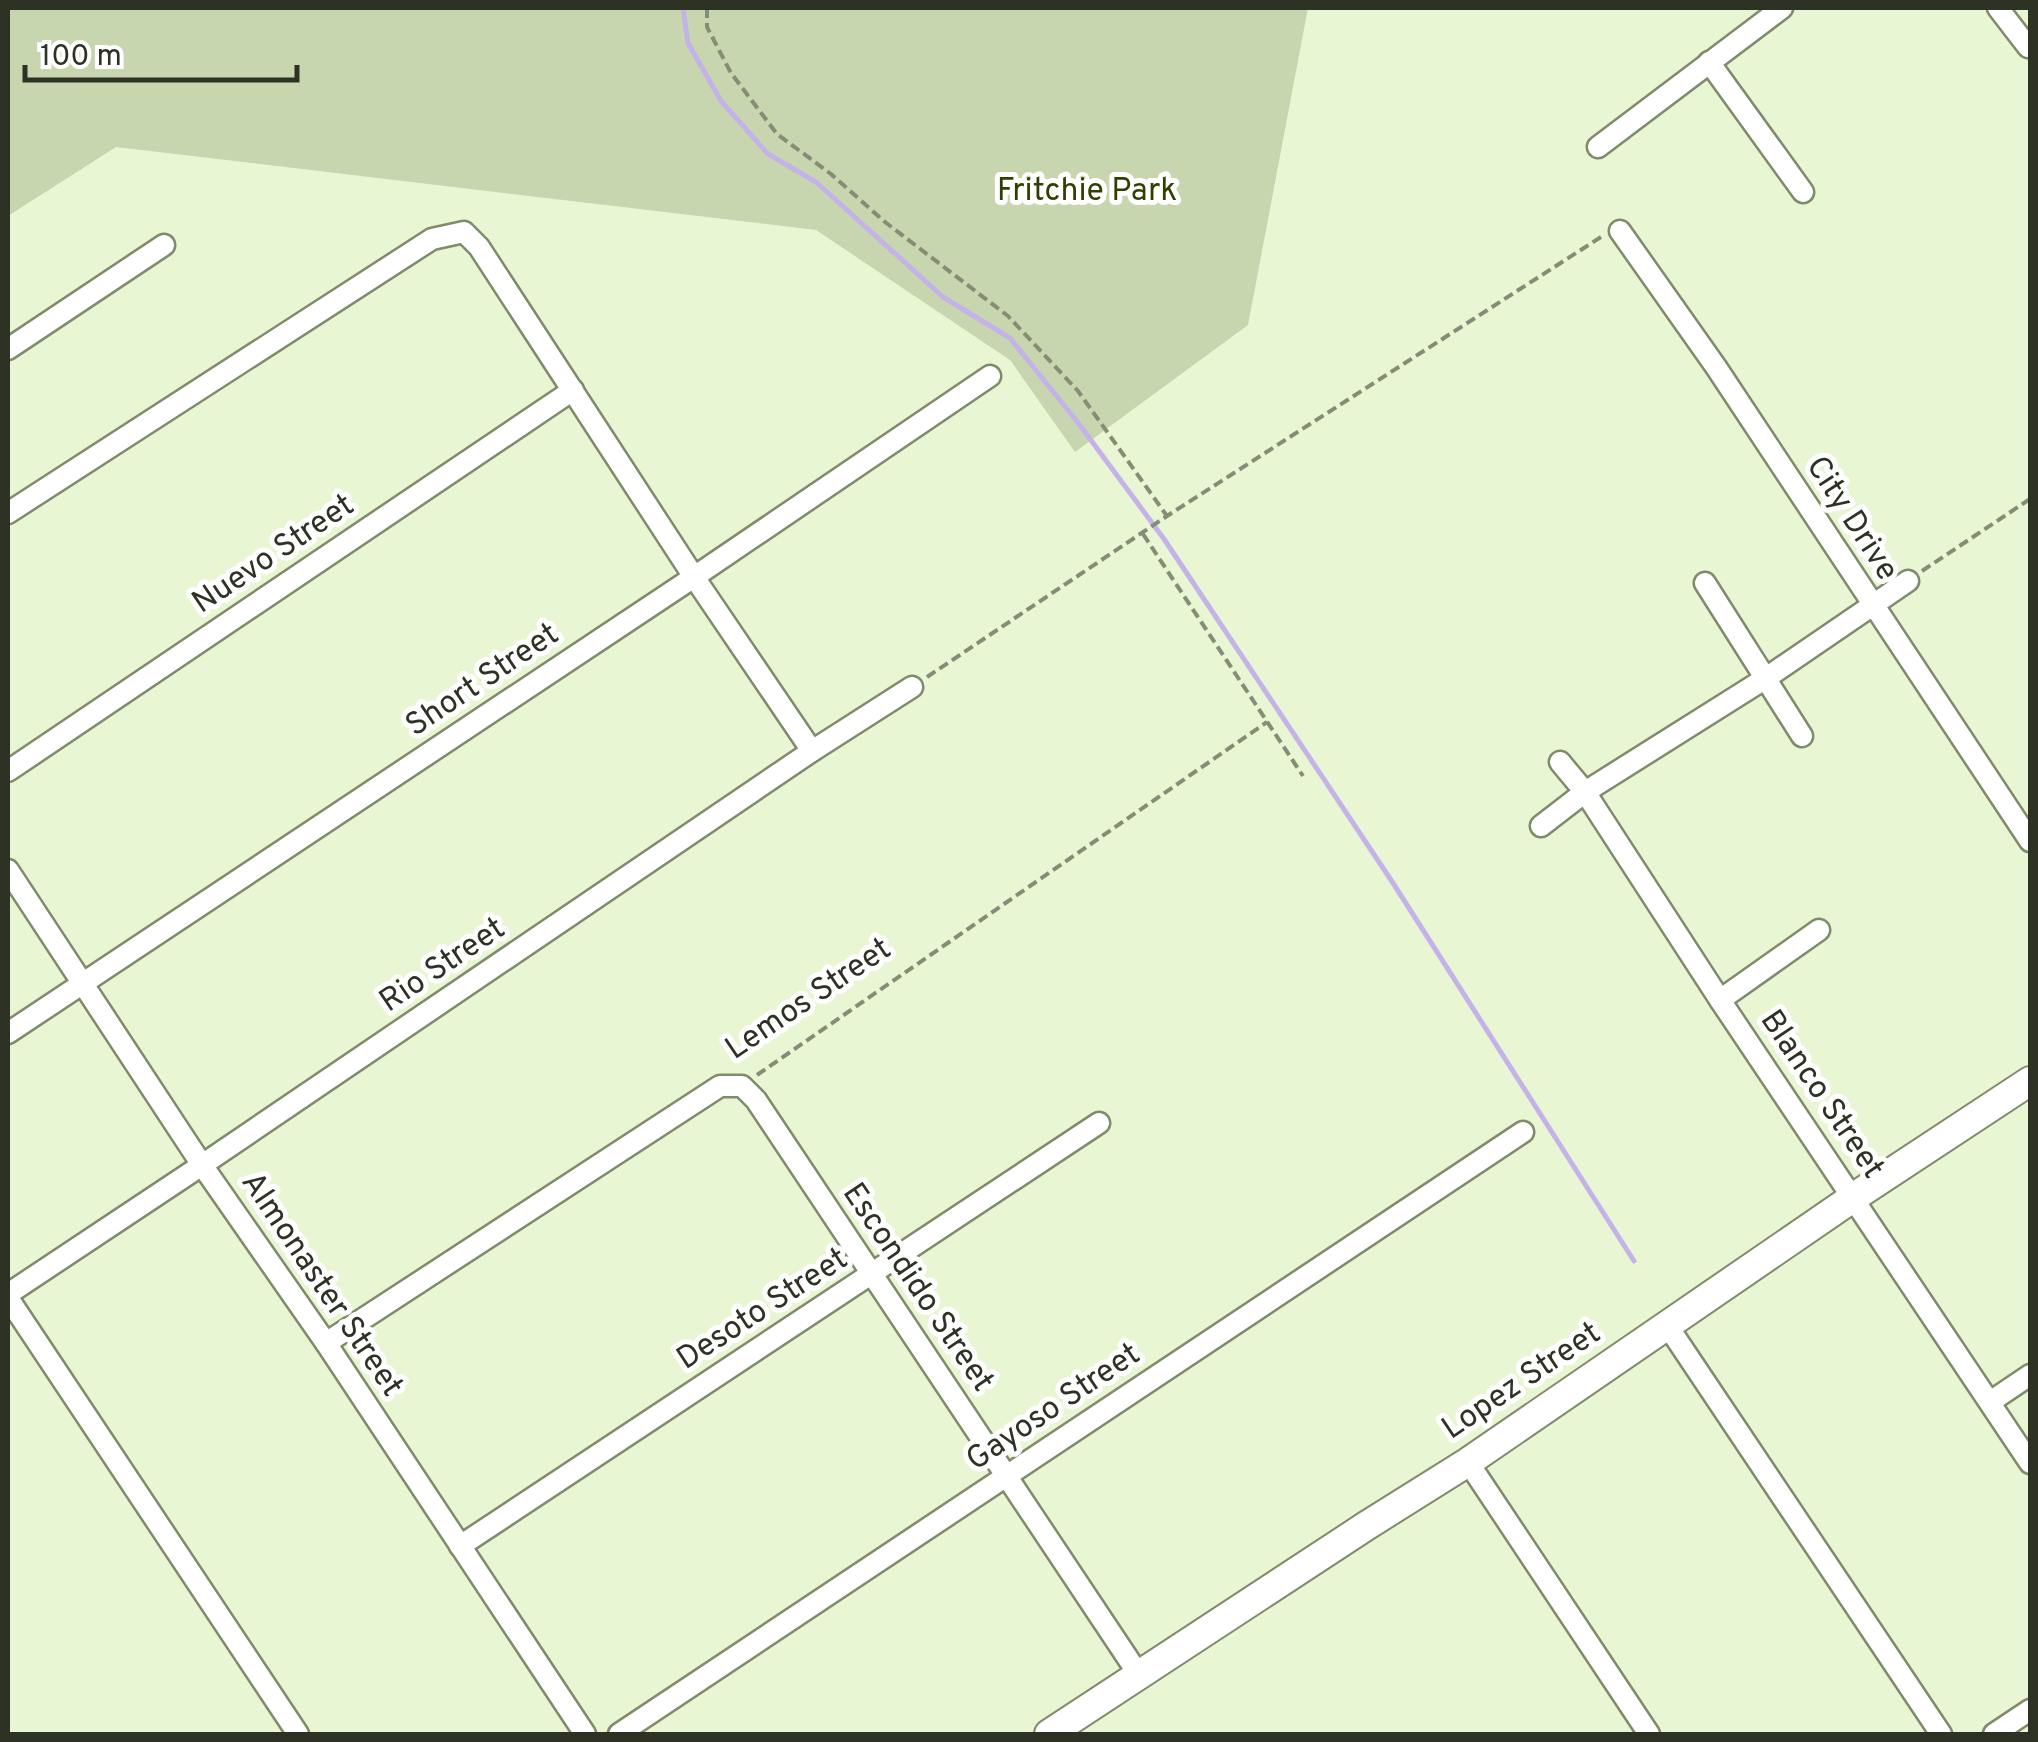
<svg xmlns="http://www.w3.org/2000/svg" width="2038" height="1742" font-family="Overpass,sans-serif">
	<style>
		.green { fill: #c7d6ae }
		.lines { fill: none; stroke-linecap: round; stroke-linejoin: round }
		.stream { stroke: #c5b2e9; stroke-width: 5 }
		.street-casing { stroke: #7f8b6b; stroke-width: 25 }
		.secondary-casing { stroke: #7f8b6b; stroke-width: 32 }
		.path { stroke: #848d76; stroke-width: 4; stroke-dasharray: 10 5; stroke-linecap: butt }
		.street { stroke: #fff; stroke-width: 20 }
		.secondary { stroke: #fff; stroke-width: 28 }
		.labels { text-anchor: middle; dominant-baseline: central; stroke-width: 10; stroke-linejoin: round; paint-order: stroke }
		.park-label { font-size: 32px; fill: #304000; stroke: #fff }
		.street-label { font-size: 32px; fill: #2d3224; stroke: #fff }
	</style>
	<rect width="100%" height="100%" fill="#e9f6d4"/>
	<!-- green -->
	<polygon class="green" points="8,8 1308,8 1248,325 1075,452 1010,360 816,230 116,147 8,216"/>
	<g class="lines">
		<!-- stream -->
		<polyline class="stream" points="683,8 688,43 721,101 768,154 816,182 943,297 1010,338 1079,424 1164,539 1393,883 1634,1261"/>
		<defs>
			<g id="street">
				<polyline points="1998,8 2028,47"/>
				<polyline points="1709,62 1803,192"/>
				<polyline points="1598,147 1782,8"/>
				<polyline points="1620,231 1716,367 2030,841"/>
				<polyline points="8,349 164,245"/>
				<polyline points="8,513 432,239 464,232 479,247 694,577 812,751"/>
				<polyline points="1705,583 1802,736"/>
				<polyline points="1560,762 1585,792 1720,1000 2030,1463"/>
				<polyline points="8,771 573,390"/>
				<polyline points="1541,826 1585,792 1766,678 1908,581"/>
				<polyline points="8,870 202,1165 326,1343 585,1734"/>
				<polyline points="1720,1000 1819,930"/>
				<polyline points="8,1033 694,577 990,376"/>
				<polyline points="8,1294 202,1165 812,751 912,687"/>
				<polyline points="8,1298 298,1734"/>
				<polyline points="1667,1325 1941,1734"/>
				<polyline points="326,1343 720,1086 742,1086 756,1100 1139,1675"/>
				<polyline points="1990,1402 2030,1375"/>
				<polyline points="1468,1462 1649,1734"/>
				<polyline points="460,1546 1099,1123"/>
				<polyline points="619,1734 1523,1132"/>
				<polyline points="1994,1734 2030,1710"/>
			</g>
			<polyline id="secondary" points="1049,1734 1366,1526 1468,1462 1854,1197 2030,1081"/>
		</defs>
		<!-- street casing -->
		<use href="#street" class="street-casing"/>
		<!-- secondary casing -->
		<use href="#secondary" class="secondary-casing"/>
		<!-- path -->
		<g class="path">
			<polyline points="707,8 707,27 731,73 777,134 831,174 885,222 1008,316 1078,391 1167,516"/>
			<polyline points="1143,534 1303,776"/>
			<polyline points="1922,571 2030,499"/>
			<polyline points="927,677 1167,516 1601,237"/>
			<polyline points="757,1075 1267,722"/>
		</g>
		<!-- street -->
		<use href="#street" class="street"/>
		<!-- secondary -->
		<use href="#secondary" class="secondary"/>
	</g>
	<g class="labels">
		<!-- park labels -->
		<g class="park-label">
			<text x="1087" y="192">Fritchie Park</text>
		</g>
		<!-- street labels -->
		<g class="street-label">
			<text transform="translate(1851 519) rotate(57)">City Drive</text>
			<text transform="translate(274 555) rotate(-34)">Nuevo Street</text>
			<text transform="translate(483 681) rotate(-34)">Short Street</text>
			<text transform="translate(443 966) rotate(-34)">Rio Street</text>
			<text transform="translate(809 1000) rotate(-34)">Lemos Street</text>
			<text transform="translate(1821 1095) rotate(56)">Blanco Street</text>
			<text transform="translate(321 1285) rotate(56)">Almonaster Street</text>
			<text transform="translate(917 1288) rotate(56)">Escondido Street</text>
			<text transform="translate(763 1310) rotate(-33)">Desoto Street</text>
			<text transform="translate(1522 1382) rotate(-34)">Lopez Street</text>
			<text transform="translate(1054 1408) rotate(-34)">Gayoso Street</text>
		</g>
	</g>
	<!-- border -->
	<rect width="2038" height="1742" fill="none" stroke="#2d3224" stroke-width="20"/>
	<!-- scale -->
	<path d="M25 65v15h272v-15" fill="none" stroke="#2d3224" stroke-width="5"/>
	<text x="40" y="65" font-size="30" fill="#2d3224" stroke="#ffffff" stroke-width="8" paint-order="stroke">100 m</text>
</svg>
